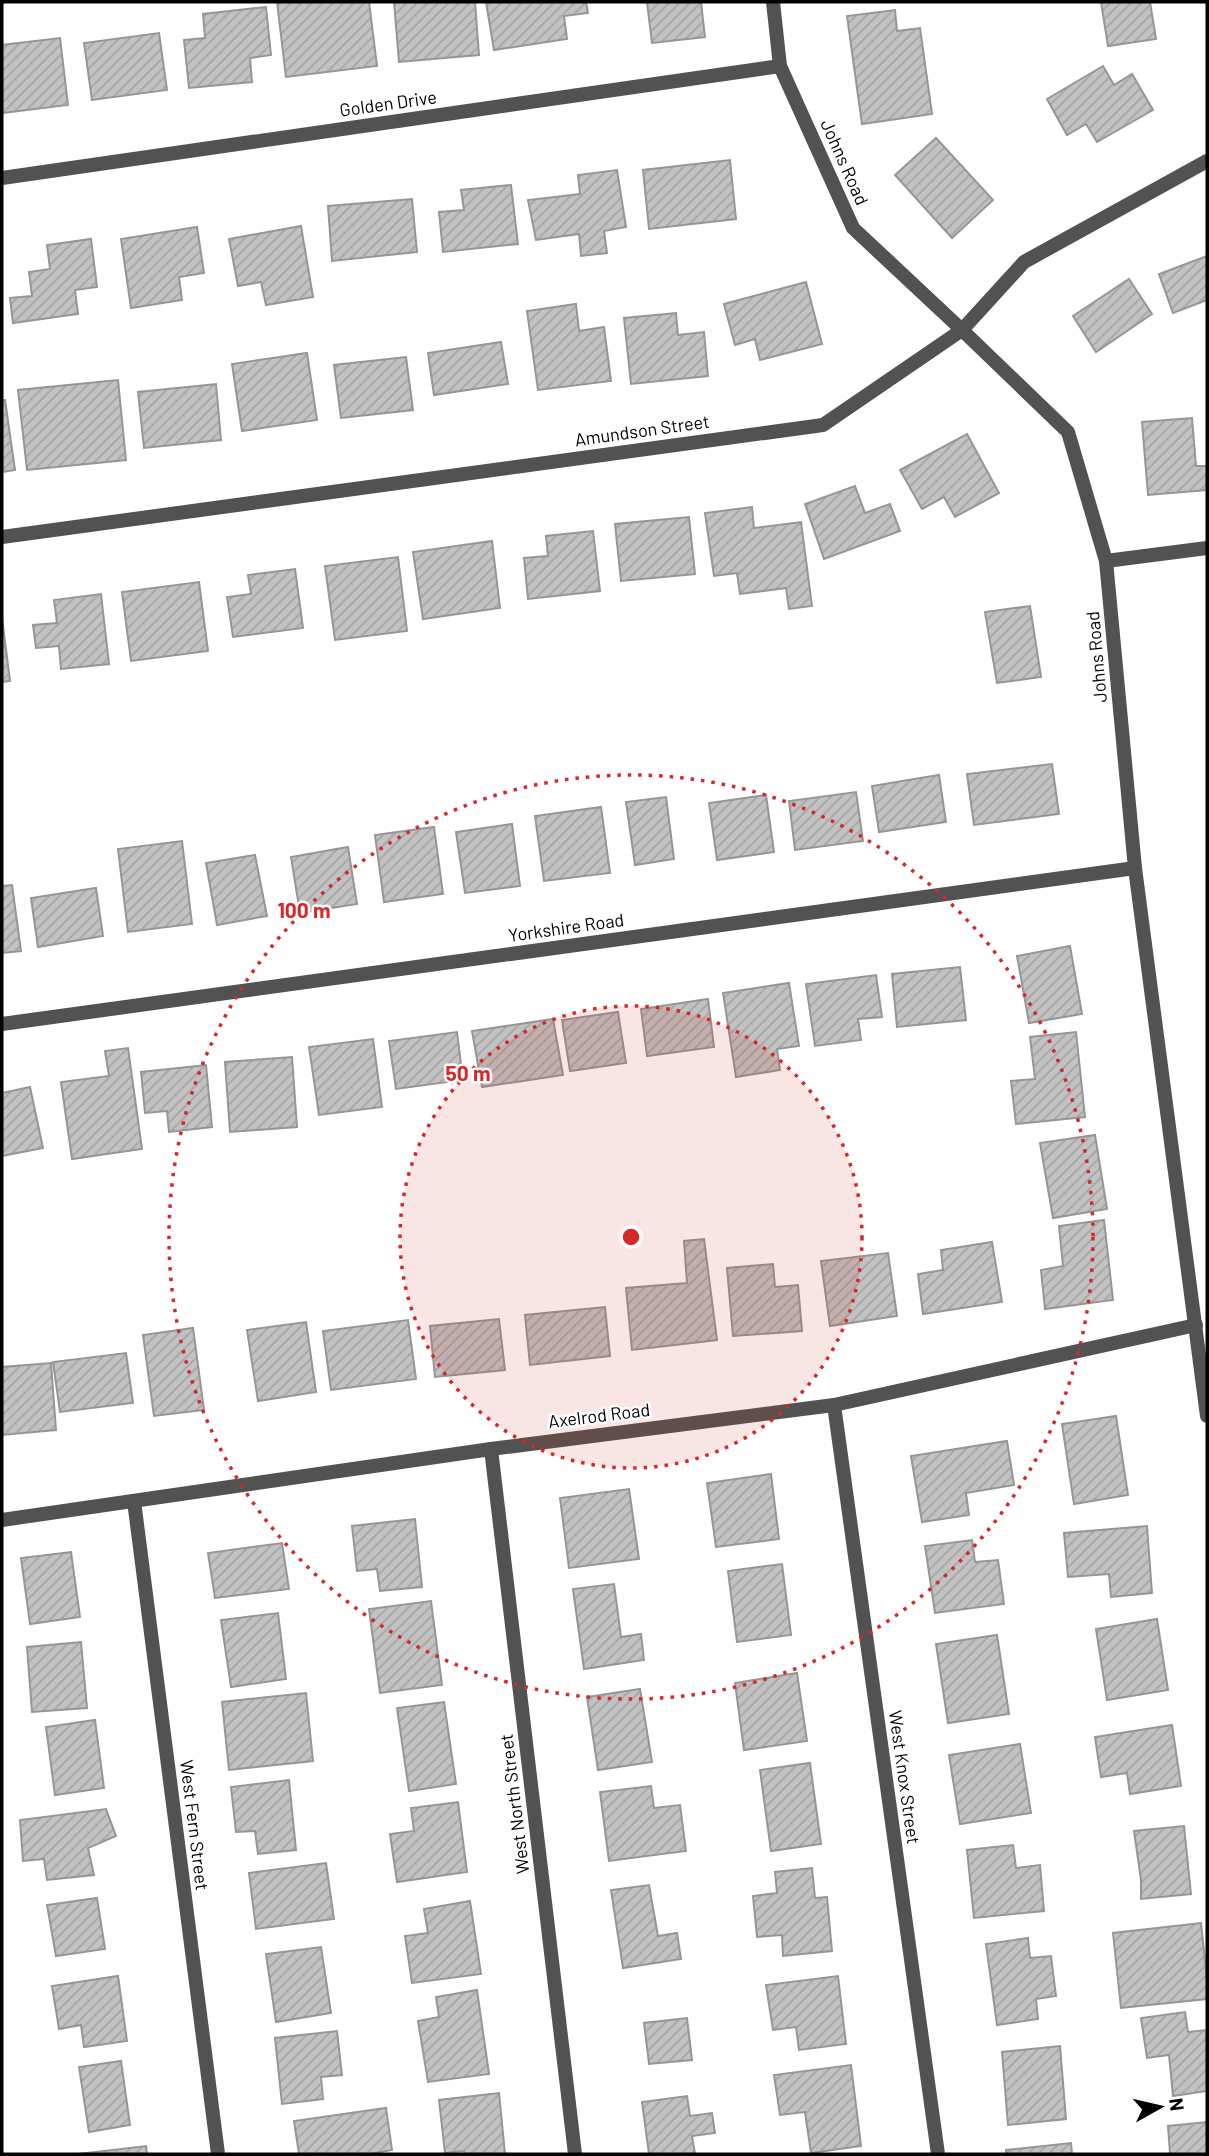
<svg xmlns="http://www.w3.org/2000/svg" width="1209" height="2156" font-family="Barlow,sans-serif">
	<style>
		.building { fill: url(#building-hatch); stroke: #969696; stroke-width: 2 }
		.lines { fill: none; stroke-linecap: round; stroke-linejoin: round }
		.street { stroke: #525252; stroke-width: 14 }
		.ring { fill: none; stroke: #d62828; stroke-width: 3.5; stroke-dasharray: 3.5 7 }
		.labels { text-anchor: middle; dominant-baseline: central; stroke-width: 5; stroke-linejoin: round; paint-order: stroke }
		.street-label { font-size: 18px; fill: #000; stroke: #fff }
		.centre { fill: #d62828; stroke: #fff; stroke-width: 3.5 }
		.ring-label { font-size: 21px; text-anchor: middle; font-weight: bold; fill: #d62828; stroke: #fff; stroke-width: 5; stroke-linejoin: round; paint-order: stroke }
	</style>
	<defs>
		<pattern id="building-hatch" width="6" height="6" patternUnits="userSpaceOnUse" patternTransform="scale(1.75)"><rect width="6" height="6" fill="#c2c2c2"/><path d="M-1 1l2-2M0 6l6-6M5 7l2-2" fill="none" stroke="#a5a5a5"/></pattern>
	</defs>
	<rect width="100%" height="100%" fill="#fff"/>
	<!-- building -->
	<g class="building">
		<polygon points="277,2 369,2 377,66 286,77"/>
		<polygon points="394,2 475,2 479,55 399,62"/>
		<polygon points="486,2 586,2 588,13 564,16 567,39 494,50"/>
		<polygon points="647,2 701,2 705,37 652,43"/>
		<polygon points="1101,2 1150,2 1156,39 1108,46"/>
		<polygon points="266,7 271,55 250,58 252,82 189,88 184,40 205,38 203,14"/>
		<polygon points="895,10 897,31 920,28 932,114 862,124 847,16"/>
		<polygon points="159,33 167,90 92,100 84,43"/>
		<polygon points="60,38 68,105 2,113 2,45"/>
		<polygon points="1103,66 1114,85 1132,74 1153,110 1097,142 1086,124 1067,135 1047,99"/>
		<polygon points="936,138 993,200 952,238 895,175"/>
		<polygon points="730,160 736,219 649,229 643,170"/>
		<polygon points="617,170 626,227 604,231 607,253 581,256 579,234 536,240 528,200 580,194 578,175"/>
		<polygon points="511,185 518,244 443,252 439,212 464,210 461,190"/>
		<polygon points="412,199 417,252 332,261 328,206"/>
		<polygon points="301,226 313,297 266,305 261,282 238,286 229,239"/>
		<polygon points="197,227 204,273 179,277 182,300 131,308 121,239"/>
		<polygon points="91,239 97,287 75,290 78,314 13,323 10,298 32,296 29,272 50,269 47,245"/>
		<polygon points="1207,256 1207,300 1173,313 1159,274"/>
		<polygon points="1129,279 1152,314 1096,352 1073,316"/>
		<polygon points="806,282 822,344 760,360 755,339 735,345 724,304"/>
		<polygon points="576,304 579,331 604,327 611,381 538,390 527,311"/>
		<polygon points="676,313 678,335 704,332 708,376 631,384 624,318"/>
		<polygon points="501,342 508,384 434,395 428,353"/>
		<polygon points="307,353 317,420 242,431 232,364"/>
		<polygon points="406,357 413,410 341,418 334,365"/>
		<polygon points="118,380 126,460 27,470 18,390"/>
		<polygon points="216,384 221,440 144,448 138,392"/>
		<polygon points="2,400 5,400 15,470 2,472"/>
		<polygon points="1192,418 1196,466 1207,466 1207,490 1148,495 1142,422"/>
		<polygon points="967,434 999,493 955,517 944,497 922,509 900,470"/>
		<polygon points="855,486 865,513 890,504 900,531 824,559 805,504"/>
		<polygon points="752,507 754,528 801,522 812,606 789,609 786,588 740,594 737,573 714,576 705,513"/>
		<polygon points="689,517 695,574 621,581 615,524"/>
		<polygon points="593,531 600,591 528,599 524,558 548,556 546,536"/>
		<polygon points="492,541 500,608 423,619 413,552"/>
		<polygon points="398,557 407,631 335,640 325,566"/>
		<polygon points="295,569 303,628 233,637 227,597 251,594 248,575"/>
		<polygon points="199,582 208,651 131,661 122,592"/>
		<polygon points="101,594 109,664 61,669 59,646 36,648 33,625 57,623 54,600"/>
		<polygon points="1030,606 1041,677 997,683 985,612"/>
		<polygon points="2,618 10,681 2,682"/>
		<polygon points="1052,764 1059,814 974,825 967,774"/>
		<polygon points="939,775 946,822 879,832 872,786"/>
		<polygon points="856,792 863,841 795,850 789,801"/>
		<polygon points="766,795 774,852 717,860 709,803"/>
		<polygon points="666,797 674,859 635,865 626,802"/>
		<polygon points="601,807 610,873 544,881 535,816"/>
		<polygon points="512,824 520,886 465,893 456,832"/>
		<polygon points="434,827 443,894 384,902 375,835"/>
		<polygon points="182,841 192,924 128,932 118,849"/>
		<polygon points="348,847 357,904 300,913 291,857"/>
		<polygon points="255,855 267,916 217,925 206,863"/>
		<polygon points="12,885 21,951 2,953 2,886"/>
		<polygon points="96,888 103,936 38,947 31,898"/>
		<polygon points="1070,946 1082,1014 1029,1023 1017,956"/>
		<polygon points="960,967 966,1020 897,1027 892,974"/>
		<polygon points="876,975 882,1017 858,1019 861,1040 815,1046 806,984"/>
		<polygon points="789,983 799,1046 777,1049 780,1070 736,1077 723,993"/>
		<polygon points="708,999 714,1047 647,1056 641,1009"/>
		<polygon points="618,1012 626,1063 570,1071 562,1020"/>
		<polygon points="553,1019 563,1075 482,1087 472,1031"/>
		<polygon points="457,1032 463,1080 396,1089 389,1041"/>
		<polygon points="1076,1032 1085,1117 1016,1124 1011,1081 1035,1079 1030,1037"/>
		<polygon points="373,1039 382,1107 319,1115 309,1047"/>
		<polygon points="128,1048 142,1149 72,1159 61,1082 109,1076 105,1051"/>
		<polygon points="292,1057 297,1127 230,1132 225,1062"/>
		<polygon points="206,1065 212,1127 169,1132 167,1111 145,1113 141,1072"/>
		<polygon points="30,1087 43,1148 2,1156 2,1093"/>
		<polygon points="1095,1135 1107,1209 1053,1218 1040,1143"/>
		<polygon points="1104,1220 1113,1300 1045,1309 1041,1270 1063,1266 1059,1226"/>
		<polygon points="704,1239 717,1340 632,1350 626,1288 687,1283 684,1241"/>
		<polygon points="992,1242 1002,1302 923,1314 918,1274 943,1270 941,1250"/>
		<polygon points="888,1253 897,1316 830,1326 821,1261"/>
		<polygon points="773,1264 775,1287 798,1285 802,1331 733,1336 727,1268"/>
		<polygon points="605,1307 610,1356 530,1365 525,1315"/>
		<polygon points="499,1319 505,1370 435,1377 430,1326"/>
		<polygon points="408,1320 416,1379 331,1390 323,1331"/>
		<polygon points="306,1322 316,1392 258,1401 247,1330"/>
		<polygon points="193,1328 204,1410 154,1416 143,1335"/>
		<polygon points="126,1353 133,1403 60,1412 53,1362"/>
		<polygon points="51,1363 56,1430 2,1435 2,1367"/>
		<polygon points="1116,1416 1128,1495 1074,1504 1062,1424"/>
		<polygon points="1007,1441 1014,1485 966,1493 969,1515 922,1522 911,1456"/>
		<polygon points="771,1474 779,1539 716,1547 707,1483"/>
		<polygon points="629,1489 639,1559 569,1568 560,1498"/>
		<polygon points="415,1519 422,1587 380,1591 377,1569 357,1571 352,1526"/>
		<polygon points="1147,1526 1152,1593 1111,1597 1109,1574 1068,1577 1064,1533"/>
		<polygon points="972,1540 975,1562 998,1560 1004,1604 935,1613 925,1546"/>
		<polygon points="282,1543 289,1589 215,1598 208,1553"/>
		<polygon points="71,1552 80,1617 30,1624 21,1558"/>
		<polygon points="782,1564 791,1635 737,1642 728,1571"/>
		<polygon points="614,1584 621,1637 641,1634 644,1660 584,1669 573,1589"/>
		<polygon points="431,1601 442,1685 380,1693 369,1609"/>
		<polygon points="278,1613 286,1679 231,1687 221,1620"/>
		<polygon points="1157,1619 1168,1690 1107,1700 1096,1629"/>
		<polygon points="997,1635 1009,1714 948,1723 936,1644"/>
		<polygon points="81,1642 87,1708 32,1712 27,1647"/>
		<polygon points="797,1673 807,1741 744,1750 735,1683"/>
		<polygon points="640,1689 652,1762 598,1770 587,1697"/>
		<polygon points="306,1693 313,1761 229,1770 222,1702"/>
		<polygon points="444,1702 456,1784 409,1791 397,1708"/>
		<polygon points="95,1720 104,1788 55,1795 46,1727"/>
		<polygon points="1172,1725 1181,1786 1130,1794 1127,1773 1101,1777 1095,1737"/>
		<polygon points="1020,1744 1031,1813 960,1824 949,1755"/>
		<polygon points="810,1763 821,1844 771,1851 760,1770"/>
		<polygon points="289,1780 296,1850 258,1854 255,1831 236,1832 231,1787"/>
		<polygon points="651,1786 654,1808 680,1805 686,1851 609,1861 600,1792"/>
		<polygon points="458,1802 467,1872 397,1882 390,1834 414,1831 411,1808"/>
		<polygon points="106,1809 116,1836 88,1848 94,1875 47,1880 44,1859 23,1861 20,1820"/>
		<polygon points="1184,1826 1191,1894 1141,1899 1141,1880 1134,1831"/>
		<polygon points="1013,1845 1016,1868 1040,1865 1044,1911 974,1918 967,1850"/>
		<polygon points="326,1863 334,1919 256,1929 249,1873"/>
		<polygon points="812,1868 815,1898 827,1897 832,1951 783,1956 782,1935 757,1937 753,1896 777,1893 775,1872"/>
		<polygon points="649,1885 658,1936 677,1933 681,1959 623,1968 611,1890"/>
		<polygon points="97,1898 105,1949 56,1956 47,1905"/>
		<polygon points="470,1901 481,1974 412,1983 405,1936 428,1933 424,1909"/>
		<polygon points="1201,1923 1207,1979 1207,1999 1121,2008 1113,1933"/>
		<polygon points="1028,1938 1030,1958 1051,1956 1056,1996 1036,1999 1038,2019 997,2025 986,1944"/>
		<polygon points="321,1947 331,2013 276,2022 266,1954"/>
		<polygon points="118,1976 127,2041 84,2047 81,2025 59,2029 52,1986"/>
		<polygon points="838,1976 846,2044 799,2050 796,2027 773,2030 766,1985"/>
		<polygon points="477,1990 489,2074 428,2082 418,2021 439,2017 436,1997"/>
		<polygon points="1185,2012 1188,2032 1207,2030 1207,2091 1173,2096 1169,2055 1147,2058 1141,2018"/>
		<polygon points="687,2018 692,2060 649,2064 644,2023"/>
		<polygon points="337,2031 342,2075 321,2077 323,2099 282,2104 275,2038"/>
		<polygon points="1060,2046 1066,2119 1008,2125 1002,2052"/>
		<polygon points="121,2061 130,2125 89,2132 79,2067"/>
		<polygon points="851,2065 861,2146 811,2153 805,2112 780,2115 774,2075"/>
		<polygon points="499,2093 505,2154 465,2154 464,2151 445,2153 439,2100"/>
		<polygon points="687,2096 690,2116 712,2113 715,2133 692,2136 695,2154 649,2154 642,2102"/>
		<polygon points="386,2108 392,2150 369,2154 299,2154 294,2121"/>
		<polygon points="1207,2122 1207,2154 1170,2154 1168,2126"/>
		<polygon points="1071,2143 1072,2154 1006,2154 1006,2150"/>
		<polygon points="146,2146 147,2154 78,2154"/>
	</g>
	<g class="lines">
		<!-- street -->
		<g class="street">
			<polyline points="773,2 780,66 853,228 962,330 1068,432 1106,561 1135,868 1207,1416"/>
			<polyline points="2,178 780,66"/>
			<polyline points="2,537 823,425 962,330 1024,262 1207,161"/>
			<polyline points="1106,561 1207,548"/>
			<polyline points="2,1024 1135,868"/>
			<polyline points="834,1405 938,2154"/>
			<polyline points="491,1449 575,2154"/>
			<polyline points="134,1501 218,2154"/>
			<polyline points="2,1520 491,1449 834,1405 1196,1325"/>
		</g>
	</g>
	<!-- distance rings -->
	<circle cx="631" cy="1237" r="231" fill="#d62828" fill-opacity=".12"/>
	<g class="ring">
		<circle cx="631" cy="1237" r="231"/>
		<circle cx="631" cy="1237" r="462"/>
	</g>
	<g class="labels">
		<!-- street labels -->
		<g class="street-label">
			<text transform="translate(388 103) rotate(-8)">Golden Drive</text>
			<text transform="translate(845 162) rotate(66)">Johns Road</text>
			<text transform="translate(642 430) rotate(-8)">Amundson Street</text>
			<text transform="translate(1096 657) rotate(-95)">Johns Road</text>
			<text transform="translate(566 927) rotate(-8)">Yorkshire Road</text>
			<text transform="translate(599 1415) rotate(-7)">Axelrod Road</text>
			<text transform="translate(905 1777) rotate(82)">West Knox Street</text>
			<text transform="translate(514 1804) rotate(-97)">West North Street</text>
			<text transform="translate(195 1825) rotate(83)">West Fern Street</text>
		</g>
	</g>
	<circle cx="631" cy="1237" r="10" class="centre"/>
	<g class="ring-label">
		<text x="304" y="918">100 m</text>
		<text x="468" y="1081">50 m</text>
	</g>
	<!-- border -->
	<rect width="1209" height="2156" fill="none" stroke="#000000" stroke-width="7"/>
	<!-- north arrow -->
	<g transform="translate(1160 2107) rotate(82)" stroke="#ffffff" stroke-width="5" paint-order="stroke">
	<path d="M0-5L12 26L0 18L-12 26Z" fill="#000000"/>
	<text y="-10" font-size="19" font-weight="bold" text-anchor="middle" fill="#000000">N</text>
	</g>
</svg>
